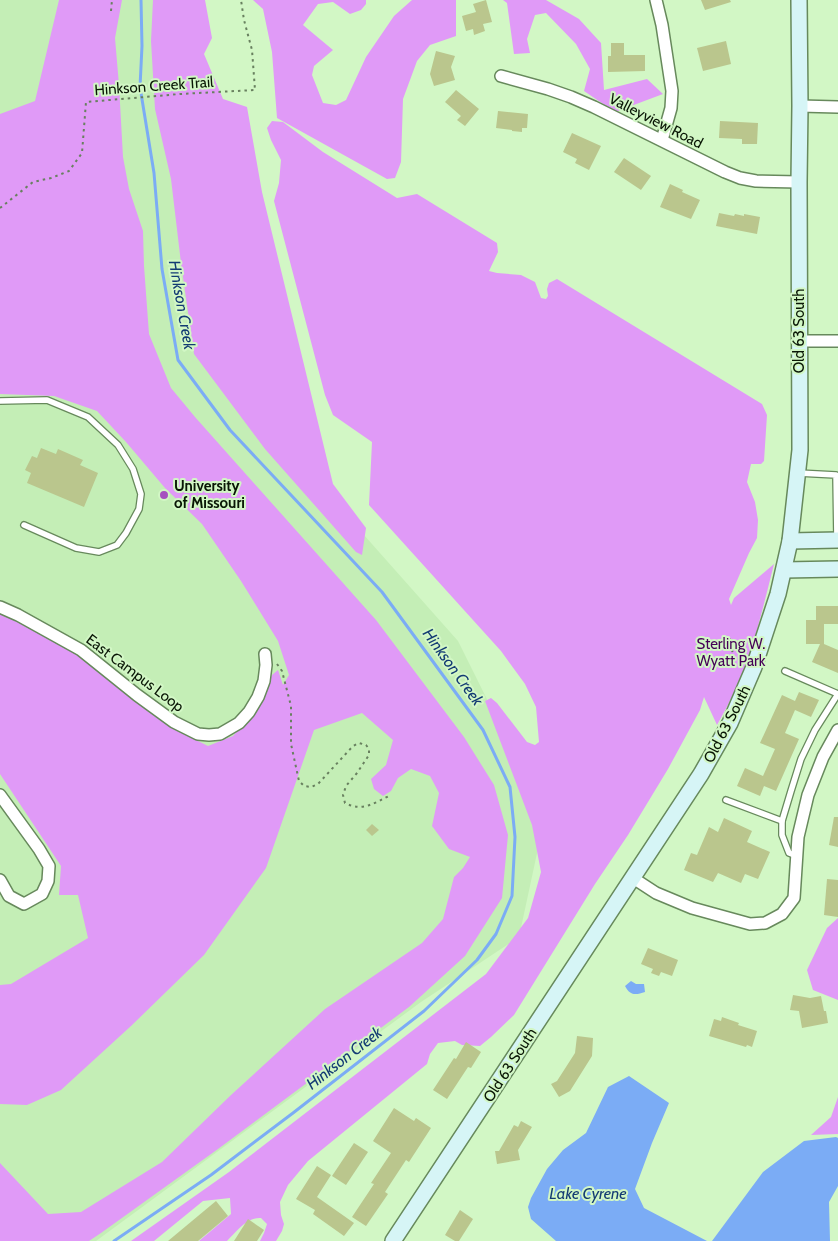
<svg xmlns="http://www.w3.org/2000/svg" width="838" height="1241" font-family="Cabin,sans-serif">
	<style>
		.built { fill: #c4eeb6 }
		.green { fill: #e09af7 }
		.water { fill: #7bacf5 }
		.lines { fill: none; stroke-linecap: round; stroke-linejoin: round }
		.stream { stroke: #7bacf5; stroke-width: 3 }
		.building { fill: #bac68d }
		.lane-casing { stroke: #67895c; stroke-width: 8 }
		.street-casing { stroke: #67895c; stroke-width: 14 }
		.secondary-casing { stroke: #67895c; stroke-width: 18 }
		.path { stroke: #68805f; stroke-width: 2; stroke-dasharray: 2.5 4; stroke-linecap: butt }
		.lane { stroke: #fff; stroke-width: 5.5 }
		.street { stroke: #fff; stroke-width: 11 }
		.secondary { stroke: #d6f5f6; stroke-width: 15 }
		.poi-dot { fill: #a651bf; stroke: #d2f7c5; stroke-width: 2 }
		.labels { text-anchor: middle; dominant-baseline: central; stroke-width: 4; stroke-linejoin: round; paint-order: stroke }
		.street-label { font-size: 15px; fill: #091605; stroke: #d2f7c5 }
		.poi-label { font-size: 15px; font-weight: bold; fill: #091605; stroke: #d2f7c5; text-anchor: start }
		.park-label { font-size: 15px; fill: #460057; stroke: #d2f7c5 }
		.water-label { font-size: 16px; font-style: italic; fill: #133b73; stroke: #d2f7c5 }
	</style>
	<rect width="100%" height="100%" fill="#d2f7c5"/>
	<!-- built -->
	<polygon class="built" points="0,0 191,0 199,349 458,641 545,816 519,937 421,1002 96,1241 0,1241"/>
	<!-- green -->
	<g class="green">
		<polygon points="59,0 122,0 115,38 119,85 123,157 129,189 143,231 144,266 149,334 171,388 195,417 376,620 464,737 494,785 508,835 502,898 465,956 409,1007 218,1149 101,1233 89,1241 0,1241 0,1163 48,1214 81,1212 162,1162 231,1095 325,1009 422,943 443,919 454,877 463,868 470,857 449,849 432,826 439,793 430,776 411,769 398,778 391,791 383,796 374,789 371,779 386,765 393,740 362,713 314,730 266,868 204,955 131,1026 61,1090 27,1105 0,1104 0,985 11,984 88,938 78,895 59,895 61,866 0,774 0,612 79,652 174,729 208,746 233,736 258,708 272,675 278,670 283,685 289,675 278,641 241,581 202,524 165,488 126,442 97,411 54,396 0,394 0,114 35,101"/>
		<polygon points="153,0 205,0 212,38 204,54 223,99 247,107 262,192 333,484 366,528 362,555 356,552 265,449 194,354 181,263 171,179 155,109 151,41"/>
		<polygon points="253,0 366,0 366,4 361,10 350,14 333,2 318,4 303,25 333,50 314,66 312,75 323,103 336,105 346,100 366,57 394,16 412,0 456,0 456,36 430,45 417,61 403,99 401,162 395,178 387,179 277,118 272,52 263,9"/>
		<polygon points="499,0 546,0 579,19 601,43 604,90 647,79 663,94 615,112 584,91 590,69 576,44 546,13 535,15 527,39 530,53 514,54 507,3 503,0"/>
		<path d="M272 121 283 122 323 152 397 198 417 194 497 243 498 252 489 271 497 273 521 275 535 282 541 298 546 299 548 296 547 289 549 283 557 279 762 404 767 415 764 461 761 464H751L747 482 755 502 758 520 757 538 749 553 729 599 731 605 734 598 774 564C766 595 759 627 748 658 740 681 729 704 717 725L704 697 700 710 668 769 628 835 595 884 514 1015 491 1037 480 1046 462 1045 455 1041 438 1043 430 1054 427 1064 308 1161 288 1185 280 1202 281 1215 284 1224 282 1231 276 1241H260L264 1233 267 1224 261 1218C247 1217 236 1232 227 1241H199L231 1214 230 1198 203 1201 154 1241H131L229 1172 486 974 528 918 541 872 532 825 485 701 491 698 497 703 527 742 535 745 539 742 536 707 525 684 501 651 369 505 372 442 333 415 325 395 274 201 279 183 281 160 271 140 267 128Z"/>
		<polygon points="838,918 838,1000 813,990 807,970 827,928"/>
		<polygon points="838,1097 838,1134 811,1135 831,1117"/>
	</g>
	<!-- water -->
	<g class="water">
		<path d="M631 981 636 984H644L645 992C636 995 630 996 625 986Z"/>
		<polygon points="629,1076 669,1103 652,1143 635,1189 644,1208 707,1241 556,1241 531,1219 528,1207 531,1198 547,1169 563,1150 586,1133 608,1087"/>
		<polygon points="836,1137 838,1138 838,1186 829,1202 830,1241 712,1241 763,1172 804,1141"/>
	</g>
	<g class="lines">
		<!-- stream -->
		<polyline class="stream" points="114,1241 211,1175 293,1113 424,1011 477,960 496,934 512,896 515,837 510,787 483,730 382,592 230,430 178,360 162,269 154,173 140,87 142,46 141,0"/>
	</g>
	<!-- building -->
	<g class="building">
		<polygon points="486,0 492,22 483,24 485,31 474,35 473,29 466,31 462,16 476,12 473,4"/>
		<polygon points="701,0 730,0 731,2 705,10"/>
		<polygon points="726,41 731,64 703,71 697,48"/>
		<polygon points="611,43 624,43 624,55 645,55 645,71 608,72 608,56 611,56"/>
		<polygon points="436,51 455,56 451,67 455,80 434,86 430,74"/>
		<polygon points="456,90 479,109 465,126 457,120 461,116 445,102"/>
		<polygon points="498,111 528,114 527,128 522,128 522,132 512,131 512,130 496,128"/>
		<polygon points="720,121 758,123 757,144 742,144 742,139 719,138"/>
		<polygon points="572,133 601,146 589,170 575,163 577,159 563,152"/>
		<polygon points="624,158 651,176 641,190 614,172"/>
		<polygon points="670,184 683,190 682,192 700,200 691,219 660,207"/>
		<polygon points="719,213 734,216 735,214 744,216 744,214 760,217 757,234 716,226"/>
		<polygon points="41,448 56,454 58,449 83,460 80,465 98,473 84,507 27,483 31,473 25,470 32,456 37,458"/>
		<polygon points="816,606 838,606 838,624 824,624 824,644 838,650 838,673 812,662 820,644 806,644 806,620 816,620"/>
		<polygon points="799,692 819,700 811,717 795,710 785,733 799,739 776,791 764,786 760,796 737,786 745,768 763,776 775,749 760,743 782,695 795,701"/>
		<polygon points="834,817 838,817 838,847 829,845"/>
		<polygon points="724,818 752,831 747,842 770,852 758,879 745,874 741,883 718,873 713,882 684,870 691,853 697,855 709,827 718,832"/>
		<polygon points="372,824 379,830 372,836 366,830"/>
		<polygon points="827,879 838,880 838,917 824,915"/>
		<polygon points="648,948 678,960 672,976 661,972 659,976 651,973 653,969 641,964"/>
		<polygon points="793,995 810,998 821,996 824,1011 826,1011 828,1023 802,1028 799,1011 790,1010"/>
		<polygon points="722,1017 739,1023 738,1025 757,1031 752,1047 747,1045 746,1047 709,1036 714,1019 721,1021"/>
		<polygon points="577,1036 593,1038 592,1056 570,1091 559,1097 551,1084 557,1081 575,1053"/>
		<polygon points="466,1042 481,1052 471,1068 468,1067 447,1099 433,1090 454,1058 456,1059"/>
		<polygon points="394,1108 414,1121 416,1118 431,1128 409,1162 406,1160 385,1192 388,1194 366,1226 352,1217 374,1184 371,1183 391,1153 373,1141"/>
		<polygon points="521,1121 532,1127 518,1150 520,1160 497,1164 495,1151 499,1151 514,1125 518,1127"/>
		<polygon points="354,1143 368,1152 346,1185 332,1176"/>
		<polygon points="317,1166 331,1175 317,1197 354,1223 344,1236 313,1214 315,1210 296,1199"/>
		<polygon points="216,1201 228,1216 198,1241 168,1241"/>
		<polygon points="460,1210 473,1219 459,1241 455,1241 445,1235"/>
		<polygon points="248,1219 264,1230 257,1241 234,1241"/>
	</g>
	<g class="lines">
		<defs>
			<g id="lane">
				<polyline points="0,401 47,400 88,417 118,445 133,469 141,494 139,509 126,533 117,545 99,552 76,548 24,525"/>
				<polyline points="798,473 836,475 837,540"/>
				<polyline points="785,671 838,694"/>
				<polyline points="726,800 782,821"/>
				<polyline points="797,856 789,853 782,835 782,821 791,791 801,759 815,730 838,694"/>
			</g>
			<g id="street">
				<polyline points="656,0 662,25 672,91 671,108 662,140"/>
				<polyline points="501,76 548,89 571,97 594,107 725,172 740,178 756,181 799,182"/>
				<polyline points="800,106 838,107"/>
				<polyline points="799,341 838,341"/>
				<polyline points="0,607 18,615 81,650 137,695 174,722 198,734 209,735 220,734 239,723 249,712 258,697 264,681 266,665 265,654"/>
				<polyline points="0,795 39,849 49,866 48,881 42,894 24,904 9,896 0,880"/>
				<polyline points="633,878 656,893 692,908 750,924 765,923 782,914 794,898 798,837 808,795 823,757 838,730"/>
			</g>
			<g id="secondary">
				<polyline points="790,541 838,540"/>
				<polyline points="784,570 838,569"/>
				<polyline points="393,1241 701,774 730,723 754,667 778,594 790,541 800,450 799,182 800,106 799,0"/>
			</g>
		</defs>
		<!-- lane casing -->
		<use href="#lane" class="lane-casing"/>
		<!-- street casing -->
		<use href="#street" class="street-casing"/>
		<!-- secondary casing -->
		<use href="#secondary" class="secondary-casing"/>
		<!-- path -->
		<g class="path">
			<polyline points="111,11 112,0"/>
			<polyline points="0,208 33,182 51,178 69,171 82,153 86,102 180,94 255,90 252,50 244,20 241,0"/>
			<polyline points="729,638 732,642 731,649 734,654"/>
			<path d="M277 664 282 671 291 706V744L299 781 304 786 311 787 318 784 353 746 359 743 366 745 369 749V755L357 773 346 786 343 795 345 803C363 812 374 803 391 795"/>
		</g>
		<!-- lane -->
		<use href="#lane" class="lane"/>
		<!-- street -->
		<use href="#street" class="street"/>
		<!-- secondary -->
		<use href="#secondary" class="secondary"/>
	</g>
	<!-- markers -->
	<circle class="poi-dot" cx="164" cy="495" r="5"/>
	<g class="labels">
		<!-- street labels -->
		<g class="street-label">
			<text transform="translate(154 86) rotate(-4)">Hinkson Creek Trail</text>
			<text transform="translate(656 121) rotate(27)">Valleyview Road</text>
			<text transform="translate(799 331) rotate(-90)">Old 63 South</text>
			<text transform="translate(135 673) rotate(37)">East Campus Loop</text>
			<text transform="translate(727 724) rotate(-63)">Old 63 South</text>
			<text transform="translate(510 1065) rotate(-57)">Old 63 South</text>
		</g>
		<!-- poi labels -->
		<g class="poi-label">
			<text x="174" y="486">University<tspan x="174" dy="17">of Missouri</tspan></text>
		</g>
		<!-- park labels -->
		<g class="park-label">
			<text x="731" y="644">Sterling W.<tspan x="731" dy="17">Wyatt Park</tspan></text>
		</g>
		<!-- water labels -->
		<g class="water-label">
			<text transform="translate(182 305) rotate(80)">Hinkson Creek</text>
			<text transform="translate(453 667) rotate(54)">Hinkson Creek</text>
			<text transform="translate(344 1058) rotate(-38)">Hinkson Creek</text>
			<text x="588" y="1193">Lake Cyrene</text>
		</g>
	</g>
</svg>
